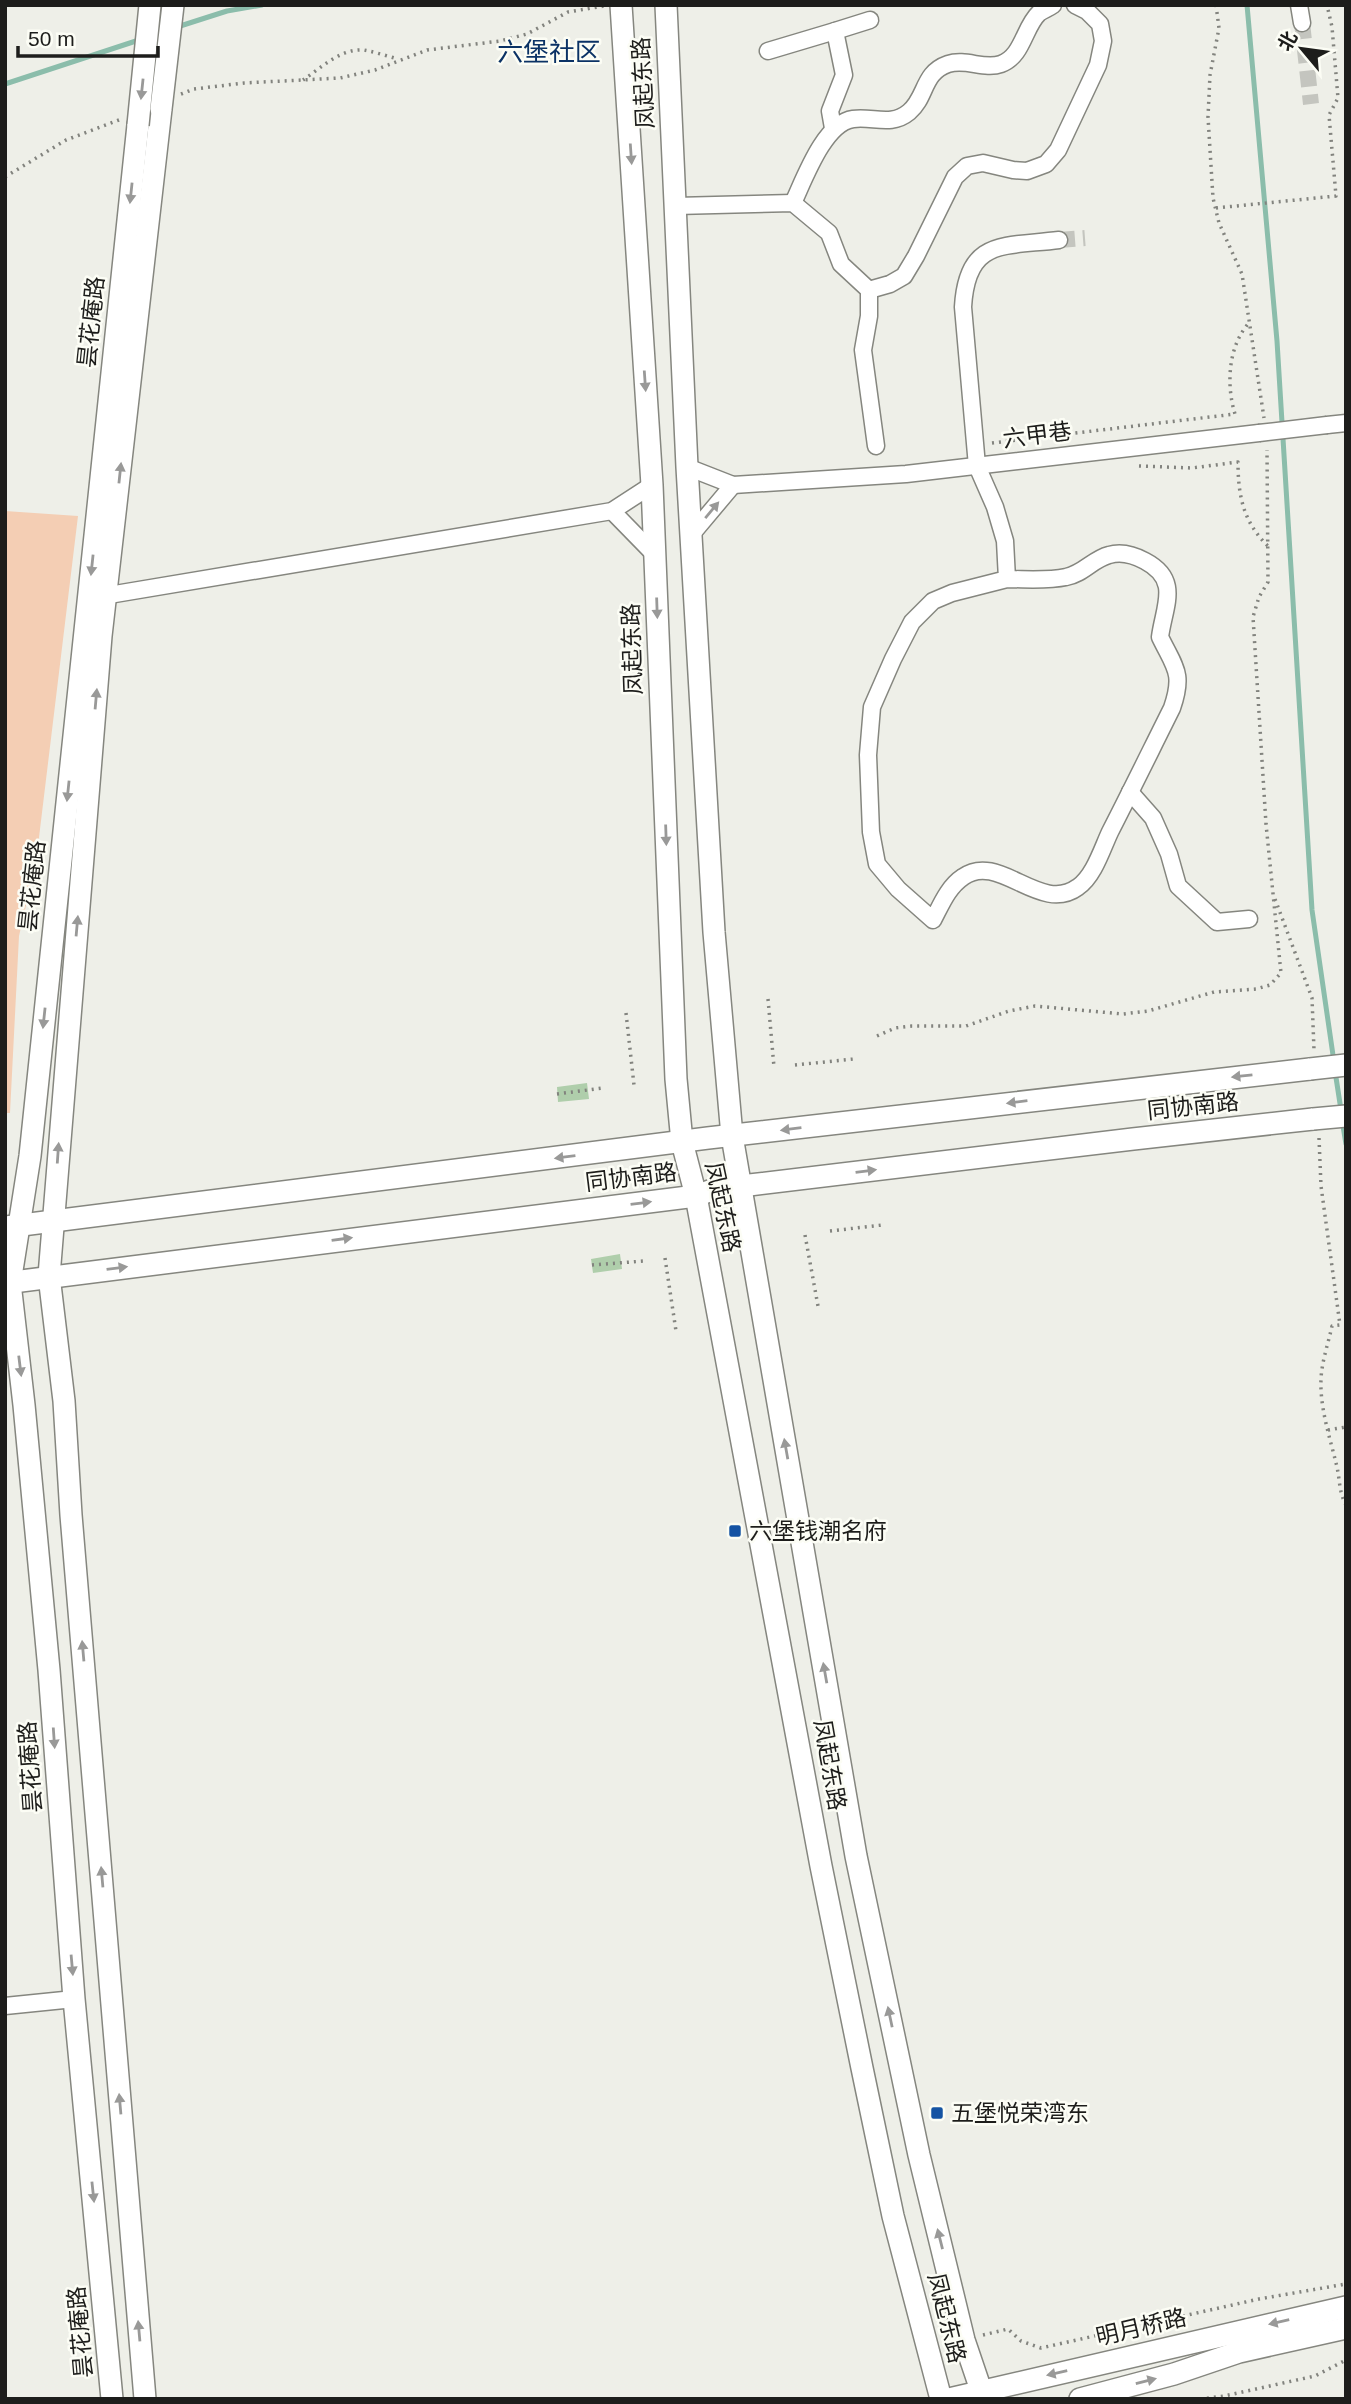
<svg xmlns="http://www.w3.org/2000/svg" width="1351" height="2404" font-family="Arial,'Noto Sans SC',sans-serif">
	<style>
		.green { fill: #f4ceb4 }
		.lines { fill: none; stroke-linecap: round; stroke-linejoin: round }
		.stream { stroke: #8bbdab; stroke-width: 5 }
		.building { fill: #afceab }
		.street-tunnel { stroke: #c4c5bf; stroke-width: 16; stroke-dasharray: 16 8; stroke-linecap: butt }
		.street-casing { stroke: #85867f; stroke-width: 19 }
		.secondary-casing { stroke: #85867f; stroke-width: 24 }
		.path { stroke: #82837e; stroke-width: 3.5; stroke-dasharray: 2 5; stroke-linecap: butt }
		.street { stroke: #fff; stroke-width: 16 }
		.secondary { stroke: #fff; stroke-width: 21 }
		.street-bridge-casing { stroke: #85867f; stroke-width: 19; stroke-linecap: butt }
		.secondary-bridge-casing { stroke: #85867f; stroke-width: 24; stroke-linecap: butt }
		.street-bridge { stroke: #fff; stroke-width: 16 }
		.secondary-bridge { stroke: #fff; stroke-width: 21 }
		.oneway { fill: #999998 }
		.poi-dot { fill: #1553a3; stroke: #fcfdf5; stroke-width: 2.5 }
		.labels { text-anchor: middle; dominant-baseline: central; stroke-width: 5; stroke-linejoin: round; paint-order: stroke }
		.street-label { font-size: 23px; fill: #1d1d1b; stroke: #fcfdf5 }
		.poi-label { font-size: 23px; fill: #1d1d1b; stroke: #fcfdf5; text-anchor: start }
		.quarter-label { font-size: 26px; fill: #0b3265; stroke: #fcfdf5 }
	</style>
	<rect width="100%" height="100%" fill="#eeefe8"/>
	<!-- green -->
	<polygon class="green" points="5,511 78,516 36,862 19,936 10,1113 5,1113"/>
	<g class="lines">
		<!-- stream -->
		<g class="stream">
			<polyline points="1247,5 1277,341 1312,910 1334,1062"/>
			<polyline points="177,27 227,11 262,5"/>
			<polyline points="5,84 142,39"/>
			<polyline points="1335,1071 1341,1110"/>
			<polyline points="1342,1120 1346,1144"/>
		</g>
	</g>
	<!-- building -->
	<g class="building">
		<polygon points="587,1083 589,1099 558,1102 557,1087"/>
		<polygon points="620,1254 622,1269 593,1273 591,1259"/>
	</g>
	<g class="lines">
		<!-- street-tunnel -->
		<g class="street-tunnel">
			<polyline points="1302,23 1311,104"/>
			<polyline points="1059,240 1085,238"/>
		</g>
		<defs>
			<g id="street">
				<polyline points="1299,5 1302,23"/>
				<polyline points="835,31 870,20"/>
				<polyline points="768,51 835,31 844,75 830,111 833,128"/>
				<path d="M793 203C804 180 824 123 853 119 873 116 891 127 909 112 927 97 922 73 948 64 966 58 984 70 1001 64 1023 56 1024 27 1039 13 1043 10 1049 8 1053 5"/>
				<polyline points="676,206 793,203 829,233 841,264 869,290 869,316 863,350 876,446"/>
				<polyline points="869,290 890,284 904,276 916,256 955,177 967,166 983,163 1013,170 1027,171 1046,164 1058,150 1098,65 1103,41 1100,24 1087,11 1075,5"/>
				<polyline points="1327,425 1346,423"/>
				<polyline points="687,467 733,485 906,474 1259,433"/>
				<polyline points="612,511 655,555"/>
				<polyline points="691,535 733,485"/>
				<path d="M1007 579C1026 579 1047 581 1066 577 1083 574 1093 559 1109 555 1122 551 1134 555 1145 561 1181 580 1164 606 1160 637 1175 668 1184 673 1172 708 1151 750 1131 791 1110 832 1102 849 1094 876 1078 887 1040 915 999 851 963 877 948 887 941 905 933 920L898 889 877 864 871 832 868 755 872 707 893 659 912 622 933 601 952 593 1007 579 1005 541 995 507 977 466 963 307C967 238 1003 247 1059 240"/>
				<polyline points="97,597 612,511 652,485"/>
				<polyline points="1130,792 1153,818 1169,854 1178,886 1217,922 1249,919"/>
				<polyline points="5,2006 74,1999"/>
			</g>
			<g id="secondary">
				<polyline points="621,5 652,485 676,1079 682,1142 696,1196 821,1866 862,2068 893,2216 941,2399"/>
				<polyline points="666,5 687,467 714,932 732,1136 856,1856 919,2155 964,2340 984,2399"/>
				<polyline points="6,1227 708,1138 1310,1069"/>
				<polyline points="5,1283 696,1196 712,1190 741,1186 1133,1139 1313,1119"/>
				<polyline points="112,2399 74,1999 49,1670 24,1405 10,1283 30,1156 138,125"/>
				<polyline points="145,2399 71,1515 64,1401 49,1276 101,636 161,109"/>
				<polyline points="949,2399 1346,2307"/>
				<polyline points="1080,2399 1174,2374 1239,2352 1346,2328"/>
			</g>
		</defs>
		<!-- street casing -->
		<use href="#street" class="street-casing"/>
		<!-- secondary casing -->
		<use href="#secondary" class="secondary-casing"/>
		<!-- path -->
		<g class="path">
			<polyline points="1216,5 1219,28 1210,75 1208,117 1213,198 1219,223 1242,274 1264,418"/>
			<path d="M303 80C321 68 341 48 364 50 375 52 387 56 398 59"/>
			<polyline points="181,94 194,89 244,83 340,78 375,70 427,50 500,41 527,34 568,12 604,6"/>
			<polyline points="5,177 66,140 119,120"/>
			<polyline points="1216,208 1336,196 1329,115 1338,98 1332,27 1327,5"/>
			<path d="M992 443 1235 414C1226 385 1228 346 1249 323"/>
			<path d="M1139 466 1192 468 1238 462C1238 495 1243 522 1268 546"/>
			<polyline points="1275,899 1312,998 1314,1050"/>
			<polyline points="768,999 774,1067"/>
			<polyline points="626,1013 634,1085"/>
			<polyline points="877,1036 895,1028 912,1026 966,1026 1009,1011 1035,1006 1123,1014 1148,1011 1214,992 1256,989 1270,985 1281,973 1266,824 1253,617 1259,597 1268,582 1267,450"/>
			<polyline points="795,1065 854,1059"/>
			<polyline points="557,1094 603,1088"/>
			<path d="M1319 1138 1321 1186 1340 1325 1332 1326C1329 1340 1324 1355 1322 1369 1317 1401 1330 1437 1337 1467 1340 1481 1339 1492 1346 1505"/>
			<polyline points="830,1231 882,1225"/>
			<polyline points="805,1235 818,1306"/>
			<polyline points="665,1258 676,1331"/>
			<polyline points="592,1265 644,1261"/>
			<polyline points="1328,1430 1346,1427"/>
			<polyline points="983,2335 1008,2329 1021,2341 1041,2348 1259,2299 1346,2284"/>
			<polyline points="1200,2399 1224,2396 1315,2376 1346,2360"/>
		</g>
		<!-- street -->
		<use href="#street" class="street"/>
		<!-- secondary -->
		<use href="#secondary" class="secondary"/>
		<defs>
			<polyline id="street-bridge" points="1259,433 1327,425"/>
			<g id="secondary-bridge">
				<polyline points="161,109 173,5"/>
				<polyline points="138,125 150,5"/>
				<polyline points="1310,1069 1346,1065"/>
				<polyline points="1313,1119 1346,1116"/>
			</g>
		</defs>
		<!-- street-bridge casing -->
		<use href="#street-bridge" class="street-bridge-casing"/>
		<!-- secondary-bridge casing -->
		<use href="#secondary-bridge" class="secondary-bridge-casing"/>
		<!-- street-bridge -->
		<use href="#street-bridge" class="street-bridge"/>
		<!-- secondary-bridge -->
		<use href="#secondary-bridge" class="secondary-bridge"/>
	</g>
	<!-- one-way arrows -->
	<defs><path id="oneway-solid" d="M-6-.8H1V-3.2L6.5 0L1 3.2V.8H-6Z" transform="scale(1.75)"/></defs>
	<g class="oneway">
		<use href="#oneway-solid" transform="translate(142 89) rotate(96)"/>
		<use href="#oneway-solid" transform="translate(631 154) rotate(86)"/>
		<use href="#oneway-solid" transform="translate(131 193) rotate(96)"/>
		<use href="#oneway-solid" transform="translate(645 381) rotate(86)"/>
		<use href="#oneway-solid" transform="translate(120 473) rotate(-84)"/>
		<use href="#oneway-solid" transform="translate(712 510) rotate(-50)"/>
		<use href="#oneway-solid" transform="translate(92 565) rotate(96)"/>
		<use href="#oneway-solid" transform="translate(657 608) rotate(88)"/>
		<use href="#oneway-solid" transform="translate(96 699) rotate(-85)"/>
		<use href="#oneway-solid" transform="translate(68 791) rotate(96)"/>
		<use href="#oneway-solid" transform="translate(666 835) rotate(88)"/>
		<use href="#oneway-solid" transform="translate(77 926) rotate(-85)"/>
		<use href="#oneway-solid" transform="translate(44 1018) rotate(96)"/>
		<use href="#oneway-solid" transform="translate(1242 1076) rotate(174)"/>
		<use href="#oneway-solid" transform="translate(1017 1102) rotate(173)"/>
		<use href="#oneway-solid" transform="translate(791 1129) rotate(173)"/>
		<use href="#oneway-solid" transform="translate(58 1153) rotate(-86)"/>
		<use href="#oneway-solid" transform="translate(565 1157) rotate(173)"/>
		<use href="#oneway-solid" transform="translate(866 1171) rotate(-7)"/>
		<use href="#oneway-solid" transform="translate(641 1203) rotate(-7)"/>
		<use href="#oneway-solid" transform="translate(342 1239) rotate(-8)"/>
		<use href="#oneway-solid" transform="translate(117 1268) rotate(-7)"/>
		<use href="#oneway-solid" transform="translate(20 1366) rotate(83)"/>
		<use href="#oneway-solid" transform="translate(786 1449) rotate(-100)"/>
		<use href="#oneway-solid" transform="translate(83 1651) rotate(-95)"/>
		<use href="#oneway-solid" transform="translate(825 1673) rotate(-100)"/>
		<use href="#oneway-solid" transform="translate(54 1738) rotate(86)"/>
		<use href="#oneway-solid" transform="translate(102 1877) rotate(-95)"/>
		<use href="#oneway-solid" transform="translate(72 1965) rotate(85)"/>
		<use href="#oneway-solid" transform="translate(890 2017) rotate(-102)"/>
		<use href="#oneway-solid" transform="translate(120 2104) rotate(-95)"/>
		<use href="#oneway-solid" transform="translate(93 2192) rotate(84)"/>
		<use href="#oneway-solid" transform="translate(940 2239) rotate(-104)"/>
		<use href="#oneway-solid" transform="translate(1279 2322) rotate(167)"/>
		<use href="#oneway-solid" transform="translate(139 2331) rotate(-95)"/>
		<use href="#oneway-solid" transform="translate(1057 2373) rotate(167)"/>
		<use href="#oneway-solid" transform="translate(1146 2381) rotate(-14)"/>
	</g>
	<!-- markers -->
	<g class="poi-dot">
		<rect x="728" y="1524" width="14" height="14" rx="3.5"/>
		<rect x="930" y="2106" width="14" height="14" rx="3.5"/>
	</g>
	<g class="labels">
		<!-- street labels -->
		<g class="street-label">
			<text transform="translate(643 83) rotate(-93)">凤起东路</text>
			<text transform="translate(91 322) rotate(-84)">昙花庵路</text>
			<text transform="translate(1037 435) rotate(-7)">六甲巷</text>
			<text transform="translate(632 649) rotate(-92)">凤起东路</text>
			<text transform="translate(32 886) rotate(-84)">昙花庵路</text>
			<text transform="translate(1193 1106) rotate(-6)">同协南路</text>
			<text transform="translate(631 1177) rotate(-7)">同协南路</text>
			<text transform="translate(723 1207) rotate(78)">凤起东路</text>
			<text transform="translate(830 1765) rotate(80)">凤起东路</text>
			<text transform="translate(30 1767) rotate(-94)">昙花庵路</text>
			<text transform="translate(947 2318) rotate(76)">凤起东路</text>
			<text transform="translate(1141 2327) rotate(-13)">明月桥路</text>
			<text transform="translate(80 2332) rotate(-95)">昙花庵路</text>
		</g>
		<!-- poi labels -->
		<g class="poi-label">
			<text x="749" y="1531">六堡钱潮名府</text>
			<text x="951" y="2113">五堡悦荣湾东</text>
		</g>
		<!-- quarter labels -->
		<g class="quarter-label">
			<text x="549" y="52">六堡社区</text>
		</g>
	</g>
	<!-- border -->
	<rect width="1351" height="2404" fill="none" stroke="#1d1d1b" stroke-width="14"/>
	<!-- north arrow -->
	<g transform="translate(1302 49) rotate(299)" stroke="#fcfdf5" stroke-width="5" paint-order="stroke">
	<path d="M0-5L12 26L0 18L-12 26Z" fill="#1d1d1b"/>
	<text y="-10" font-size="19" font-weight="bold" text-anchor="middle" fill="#1d1d1b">北</text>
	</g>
	<!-- scale -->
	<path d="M18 46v10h140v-10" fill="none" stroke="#1d1d1b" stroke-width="3.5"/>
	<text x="28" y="46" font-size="21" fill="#1d1d1b" stroke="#fcfdf5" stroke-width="5" paint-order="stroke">50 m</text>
</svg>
